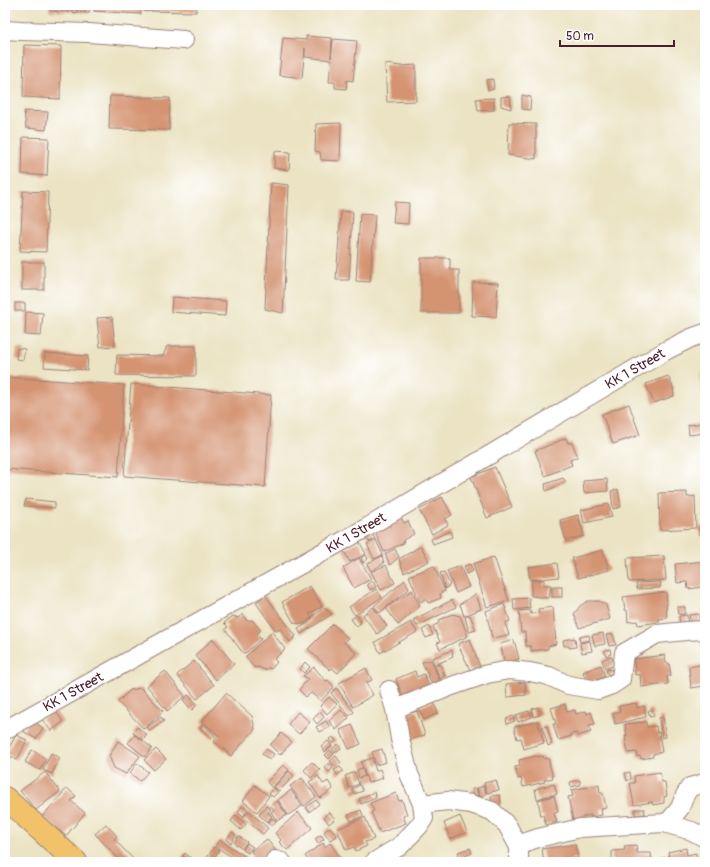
<svg xmlns="http://www.w3.org/2000/svg" width="710" height="867" font-family="Pangolin,sans-serif">
	<style>
		.building { fill: #d49371 }
		.lines { fill: none; stroke-linecap: round; stroke-linejoin: round }
		.minor-casing { stroke: #9a8177; stroke-width: 20 }
		.major-casing { stroke: #9a8177; stroke-width: 24 }
		.minor { stroke: #fff; stroke-width: 18 }
		.major { stroke: #f2c26a; stroke-width: 22 }
		.labels { text-anchor: middle; dominant-baseline: central; stroke-width: 4; stroke-linejoin: round; paint-order: stroke }
		.street-label { font-size: 14px; fill: #4a1f2b; stroke: #fff }
	</style>
	<rect width="100%" height="100%" fill="#fff"/>
	<filter id="ink" filterUnits="userSpaceOnUse"><feTurbulence type="fractalNoise" baseFrequency=".025" numOctaves="2"/><feDisplacementMap in="SourceGraphic" scale="8" xChannelSelector="R" yChannelSelector="G"/><feConvolveMatrix kernelMatrix="1 2 1 2 8 2 1 2 1" color-interpolation-filters="sRGB"/></filter>
	<filter id="wash" filterUnits="userSpaceOnUse"><feTurbulence type="fractalNoise" baseFrequency=".012" numOctaves="4" result="noise"/><feDisplacementMap in="SourceGraphic" scale="16" xChannelSelector="R" yChannelSelector="G"/><feGaussianBlur stdDeviation="0.9" result="paint"/><feColorMatrix in="noise" values="0 0 0 0 0 0 0 0 0 0 0 0 0 0 0 0 0 1.4 0 .05"/><feComposite in="paint" operator="in"/></filter>
	<g filter="url(#wash)">
		<rect width="100%" height="100%" fill="#ebe3c3"/>
		<g id="blocks">
			<!-- building -->
			<g class="building">
				<polygon points="50,5 55,5 54,12 49,10"/>
				<polygon points="56,5 61,5 60,12 55,11"/>
				<polygon points="63,5 66,5 65,12 61,12"/>
				<polygon points="68,5 72,5 71,12 66,12"/>
				<polygon points="73,5 77,5 76,13 72,12"/>
				<polygon points="78,5 84,5 84,13 77,12"/>
				<polygon points="85,5 90,5 89,13 85,13"/>
				<polygon points="94,5 141,5 141,14 94,11"/>
				<polygon points="144,5 196,5 196,12 144,11"/>
				<polygon points="306,36 332,38 331,58 333,39 357,41 353,81 347,80 346,89 335,88 335,82 329,82 331,60 305,57 305,48 302,78 279,75 283,38 306,40"/>
				<polygon points="24,45 61,46 60,99 23,97"/>
				<polygon points="385,64 401,66 416,65 416,101 387,102"/>
				<polygon points="493,79 494,89 488,90 486,80"/>
				<polygon points="522,95 531,97 530,110 522,109"/>
				<polygon points="110,96 170,98 169,130 109,129"/>
				<polygon points="510,96 511,109 501,106 501,97"/>
				<polygon points="494,98 494,110 478,111 476,99"/>
				<polygon points="24,111 48,112 46,130 26,128"/>
				<polygon points="341,123 340,161 321,160 320,152 315,151 316,124"/>
				<polygon points="509,123 536,124 536,159 508,155"/>
				<polygon points="23,137 49,138 47,176 22,174"/>
				<polygon points="275,151 290,152 289,170 274,168"/>
				<polygon points="271,183 289,185 283,313 265,309"/>
				<polygon points="23,191 48,192 46,252 20,251"/>
				<polygon points="395,202 409,203 408,224 393,223"/>
				<polygon points="341,211 353,212 349,280 336,280"/>
				<polygon points="360,214 375,215 370,282 356,281"/>
				<polygon points="421,258 450,258 450,270 459,270 459,313 421,313"/>
				<rect x="22" y="262" width="22" height="28"/>
				<polygon points="473,282 498,283 496,317 472,316"/>
				<polygon points="172,297 226,301 225,316 171,312"/>
				<rect x="15" y="303" width="10" height="8"/>
				<polygon points="26,312 43,313 41,336 25,335"/>
				<polygon points="112,317 115,346 100,347 97,318"/>
				<polygon points="167,346 196,346 196,376 116,375 117,355 163,356"/>
				<polygon points="17,348 25,349 23,360 16,359"/>
				<polygon points="45,353 88,356 87,370 44,367"/>
				<polygon points="705,373 705,390 700,375"/>
				<polygon points="668,376 673,387 674,396 654,403 646,384"/>
				<polygon points="5,377 124,385 118,477 5,469"/>
				<polygon points="131,384 271,395 265,487 124,476"/>
				<polygon points="629,404 640,435 613,444 602,414"/>
				<polygon points="705,423 705,433 689,435 688,425"/>
				<polygon points="566,438 568,443 572,443 578,457 570,460 572,465 545,476 535,451"/>
				<polygon points="495,467 512,507 487,518 471,477"/>
				<polygon points="563,478 566,482 546,491 545,484"/>
				<polygon points="607,479 608,491 584,493 583,481"/>
				<polygon points="618,489 621,507 613,509 611,491"/>
				<polygon points="687,492 687,497 695,496 696,528 660,530 659,493"/>
				<polygon points="442,497 452,515 445,519 448,525 432,534 419,510"/>
				<polygon points="26,499 55,502 55,508 24,506"/>
				<polygon points="609,504 612,517 584,523 581,510"/>
				<polygon points="578,515 584,536 566,541 560,520"/>
				<polygon points="401,517 404,523 408,521 414,534 403,540 404,543 384,552 375,532 391,525 390,522"/>
				<polygon points="705,526 705,534 700,535 699,527"/>
				<polygon points="369,529 376,540 369,542 364,532"/>
				<polygon points="450,531 452,537 433,544 431,539"/>
				<polygon points="376,540 383,555 374,559 367,544"/>
				<polygon points="359,541 366,554 350,562 343,550"/>
				<polygon points="421,546 429,561 404,573 399,559"/>
				<polygon points="395,549 399,557 390,565 385,554"/>
				<polygon points="603,550 609,570 578,578 572,558"/>
				<polygon points="366,555 368,559 363,563 361,558"/>
				<polygon points="382,556 384,563 371,571 367,564"/>
				<polygon points="664,556 666,580 629,582 627,558"/>
				<polygon points="494,557 509,601 487,607 473,564"/>
				<polygon points="359,558 371,579 354,588 343,568"/>
				<polygon points="705,561 705,584 703,584 703,587 688,589 687,582 677,583 675,564"/>
				<polygon points="557,563 559,577 532,580 544,580 544,585 551,585 549,598 531,596 532,580 530,580 528,567"/>
				<polygon points="470,564 473,571 466,574 464,566"/>
				<polygon points="386,565 395,583 381,590 371,572"/>
				<polygon points="434,566 445,591 440,593 441,598 428,603 426,599 420,602 409,576"/>
				<polygon points="460,566 469,587 456,593 447,571"/>
				<polygon points="444,572 450,585 445,589 440,573"/>
				<polygon points="405,580 409,589 379,613 374,606"/>
				<polygon points="373,581 376,587 370,590 367,584"/>
				<polygon points="661,582 660,588 637,589 636,583"/>
				<polygon points="310,586 322,607 309,614 312,617 305,623 302,624 294,623 282,602"/>
				<rect x="552" y="587" width="10" height="10"/>
				<polygon points="376,589 382,597 355,615 349,607"/>
				<polygon points="412,590 420,606 398,625 386,608"/>
				<polygon points="666,592 667,605 666,606 667,618 659,619 659,622 638,625 637,621 628,622 627,610 625,610 623,597"/>
				<polygon points="476,594 481,609 464,616 460,604"/>
				<polygon points="265,595 296,636 290,642 280,629 276,631 256,603"/>
				<polygon points="529,598 530,608 514,610 513,599"/>
				<polygon points="452,600 456,607 417,626 413,620"/>
				<polygon points="588,601 599,601 606,605 610,619 579,628 574,614 580,606"/>
				<polygon points="504,604 510,621 505,623 509,635 492,638 486,611"/>
				<polygon points="373,607 387,626 377,634 363,615"/>
				<polygon points="553,607 556,644 548,646 548,649 531,651 531,646 526,646 525,632 521,632 519,611 530,610 531,614 539,613 538,609"/>
				<polygon points="677,607 685,607 685,614 678,614"/>
				<polygon points="324,608 332,614 301,634 298,629 308,623 314,615"/>
				<polygon points="243,614 247,621 252,620 261,630 256,634 261,639 247,652 243,653 225,629 228,627 224,623 233,616 238,618"/>
				<polygon points="452,614 460,616 468,636 440,649 437,643 440,642 433,626 439,623 439,620"/>
				<polygon points="699,614 700,625 691,626 689,615"/>
				<polygon points="357,615 361,622 357,627 351,619"/>
				<polygon points="470,615 476,630 469,632 465,617"/>
				<polygon points="687,615 688,625 680,626 679,616"/>
				<polygon points="411,622 417,632 380,653 375,642"/>
				<polygon points="333,624 348,638 344,642 356,653 338,673 332,668 330,670 308,649"/>
				<polygon points="429,626 433,635 426,638 422,630"/>
				<polygon points="272,632 285,649 274,659 277,662 271,669 269,668 265,670 258,667 255,668 245,657"/>
				<polygon points="603,633 605,644 595,646 592,635"/>
				<polygon points="613,634 616,645 609,646 606,635"/>
				<polygon points="589,635 590,640 580,642 579,637"/>
				<polygon points="575,638 576,647 569,648 569,646 564,646 563,640"/>
				<polygon points="213,639 234,664 216,680 195,655"/>
				<polygon points="470,639 480,667 470,670 458,644"/>
				<polygon points="514,640 519,659 505,663 500,644"/>
				<polygon points="590,641 592,651 582,653 580,643"/>
				<polygon points="610,649 611,654 606,656 604,651"/>
				<polygon points="452,650 453,657 435,665 441,665 445,676 440,679 432,658"/>
				<polygon points="665,655 666,663 669,663 671,676 667,676 668,684 641,687 640,674 635,675 634,659"/>
				<polygon points="611,656 615,665 605,669 602,660"/>
				<polygon points="431,660 442,686 434,689 422,662"/>
				<polygon points="194,661 214,685 197,699 177,675"/>
				<polygon points="305,662 310,667 304,673 300,669"/>
				<polygon points="705,664 705,686 691,688 689,667"/>
				<polygon points="601,665 605,676 587,683 583,672"/>
				<polygon points="314,667 326,681 328,680 334,687 321,701 311,693 306,697 299,690 308,679 303,676"/>
				<polygon points="366,668 372,680 366,683 373,695 353,707 339,683"/>
				<polygon points="611,669 613,673 608,675 606,670"/>
				<polygon points="165,671 185,696 167,711 147,686"/>
				<polygon points="415,671 417,677 424,674 429,686 403,697 396,679"/>
				<polygon points="525,682 526,695 507,697 506,684"/>
				<polygon points="141,688 163,711 144,729 118,702 130,690"/>
				<polygon points="336,688 354,712 349,716 331,693"/>
				<polygon points="226,693 252,716 255,729 231,756 214,741 219,736 202,721"/>
				<polygon points="188,695 197,705 192,710 183,700"/>
				<polygon points="329,697 337,704 327,714 320,706"/>
				<polygon points="433,701 438,713 424,720 419,708"/>
				<polygon points="636,703 637,708 644,706 646,717 615,724 613,713 620,711 619,706"/>
				<polygon points="565,704 567,712 575,710 576,714 586,711 587,714 591,712 595,724 589,725 591,732 577,736 576,733 571,734 572,736 558,740 553,724 556,724 551,708"/>
				<polygon points="538,707 541,714 534,717 532,709"/>
				<polygon points="652,709 654,716 650,717 648,711"/>
				<polygon points="55,710 63,722 51,731 42,719"/>
				<polygon points="341,710 349,718 336,730 329,721"/>
				<polygon points="417,711 425,735 407,741 399,717"/>
				<polygon points="529,711 532,717 518,722 516,715"/>
				<polygon points="298,712 310,722 299,734 288,724"/>
				<polygon points="320,712 324,717 317,724 313,719"/>
				<polygon points="513,716 515,721 507,724 506,719"/>
				<polygon points="161,717 164,721 150,731 147,727"/>
				<polygon points="663,717 666,737 662,738 659,718"/>
				<polygon points="30,719 43,728 36,739 23,731"/>
				<polygon points="326,721 330,727 320,732 316,727"/>
				<polygon points="538,721 544,743 524,749 521,738 517,739 514,727"/>
				<polygon points="646,722 647,727 656,726 657,733 659,732 662,752 653,754 653,757 641,759 640,756 637,757 637,752 628,753 625,736 627,736 625,724"/>
				<polygon points="203,723 215,736 211,739 200,728"/>
				<polygon points="352,725 361,744 349,749 340,730"/>
				<polygon points="547,726 552,744 548,746 542,727"/>
				<polygon points="137,727 147,735 143,740 133,733"/>
				<polygon points="281,733 292,742 280,755 270,745"/>
				<polygon points="16,735 27,740 17,760 6,754"/>
				<polygon points="135,735 152,748 145,757 128,743"/>
				<polygon points="333,737 336,741 333,744 329,740"/>
				<polygon points="118,741 140,756 126,774 114,768 109,756"/>
				<polygon points="328,741 332,746 325,752 321,747"/>
				<polygon points="338,744 341,748 335,753 332,749"/>
				<polygon points="156,749 166,759 154,770 144,760"/>
				<polygon points="266,749 274,754 270,760 262,754"/>
				<polygon points="382,749 386,762 376,765 372,752"/>
				<polygon points="32,750 46,759 40,770 25,762"/>
				<polygon points="330,750 334,754 329,759 325,755"/>
				<polygon points="51,753 60,758 52,774 43,770"/>
				<polygon points="336,756 341,763 335,767 330,761"/>
				<polygon points="536,756 537,757 543,756 544,759 548,758 553,778 544,780 545,782 523,787 521,778 518,779 515,767 520,766 519,760"/>
				<polygon points="372,758 376,771 380,769 383,778 368,783 361,762"/>
				<polygon points="312,762 320,770 311,778 304,770"/>
				<polygon points="137,763 148,772 140,781 130,773"/>
				<polygon points="329,763 333,768 329,772 324,767"/>
				<polygon points="283,765 289,770 272,788 267,782"/>
				<polygon points="340,767 343,771 337,775 334,770"/>
				<polygon points="362,768 365,776 359,778 357,770"/>
				<polygon points="289,771 294,776 279,791 274,787"/>
				<polygon points="45,772 60,791 36,810 20,791"/>
				<polygon points="355,772 359,784 349,788 345,776"/>
				<polygon points="630,772 631,779 627,781 625,773"/>
				<polygon points="660,772 662,782 665,782 667,796 664,797 664,803 653,805 652,802 634,805 630,783 635,783 634,776"/>
				<polygon points="318,776 323,784 328,781 333,789 320,798 309,782"/>
				<polygon points="302,778 316,797 304,806 290,786"/>
				<polygon points="496,780 499,790 487,793 484,783"/>
				<polygon points="580,780 580,785 571,787 570,782"/>
				<polygon points="554,784 557,794 537,799 535,789"/>
				<polygon points="255,785 269,796 257,812 243,801"/>
				<polygon points="360,785 363,791 354,794 352,789"/>
				<polygon points="599,785 600,793 603,793 606,808 601,809 602,815 591,817 591,815 583,817 583,818 573,820 568,797 573,796 571,790"/>
				<polygon points="484,786 486,794 480,797 477,788"/>
				<polygon points="67,788 76,796 71,801 85,813 66,836 42,817"/>
				<polygon points="274,788 278,792 273,797 269,794"/>
				<polygon points="476,788 479,797 475,798 472,789"/>
				<polygon points="291,790 302,806 288,815 278,800"/>
				<polygon points="374,792 376,798 361,804 359,799"/>
				<polygon points="396,793 399,801 402,800 407,814 403,816 406,823 380,833 371,812 374,811 370,803"/>
				<polygon points="500,795 501,804 492,805 491,796"/>
				<polygon points="554,796 558,812 554,813 557,822 546,825 543,815 541,816 538,800"/>
				<polygon points="316,800 319,804 309,812 306,807"/>
				<polygon points="277,801 287,815 277,821 271,812 274,810 271,806"/>
				<polygon points="242,806 248,810 243,817 238,812"/>
				<polygon points="266,806 271,809 268,813 272,816 267,822 259,815"/>
				<polygon points="635,809 644,809 645,814 635,815"/>
				<polygon points="361,810 363,816 351,821 348,815"/>
				<polygon points="249,811 268,828 263,834 243,818"/>
				<polygon points="298,812 312,828 287,850 279,842 281,840 275,833"/>
				<polygon points="329,812 335,819 329,824 324,817"/>
				<polygon points="236,815 246,824 241,830 231,821"/>
				<polygon points="460,816 467,832 450,839 444,823"/>
				<polygon points="365,817 374,839 365,842 367,846 356,851 354,847 346,850 337,829"/>
				<polygon points="272,818 276,821 272,826 268,823"/>
				<polygon points="106,824 117,836 114,839 136,862 122,862 95,834"/>
				<polygon points="330,827 337,836 330,840 324,832"/>
				<polygon points="232,832 236,835 231,843 226,840"/>
				<polygon points="321,835 324,839 318,844 315,839"/>
				<polygon points="238,836 247,842 242,849 234,843"/>
				<polygon points="267,839 276,851 261,862 259,862 251,851"/>
				<polygon points="220,840 246,857 242,862 239,862 215,846"/>
				<polygon points="247,843 253,847 248,853 243,850"/>
				<polygon points="323,843 325,847 330,843 343,862 309,862 305,856"/>
				<polygon points="575,844 578,858 571,859 572,862 544,862 542,849"/>
				<polygon points="636,845 637,853 651,853 652,862 612,862 612,851 625,850 624,846"/>
				<polygon points="214,847 219,851 211,862 207,862 205,861"/>
				<polygon points="470,848 472,853 460,858 458,852"/>
				<polygon points="686,848 687,855 696,853 698,862 662,862 661,858 669,857 668,852"/>
				<polygon points="185,853 191,858 188,862 182,857"/>
			</g>
		</g>
	</g>
	<g filter="url(#ink)">
		<use href="#blocks" fill-opacity="0" stroke="#9a8177" stroke-width="1"/>
		<g class="lines">
			<defs>
				<g id="minor">
					<polyline points="5,30 22,31 89,33 184,40"/>
					<polyline points="395,709 452,686 487,674 509,670 530,672 549,676 568,685 598,690 612,685 621,679 624,653 643,642 657,634 686,631 705,630"/>
					<polyline points="5,730 366,528 667,350 691,338 705,333"/>
					<polyline points="422,804 448,801 471,804 492,811 507,825 519,847"/>
					<polyline points="664,823 692,831 705,838"/>
					<polyline points="275,860 282,862"/>
					<polyline points="374,862 400,846 419,826 424,818 422,804 409,774 400,739 395,709 389,690"/>
					<polyline points="519,862 519,847 526,842 538,838 580,828 664,823 670,820 680,808 685,795 690,787 705,783"/>
				</g>
				<polyline id="major" points="5,798 76,862"/>
			</defs>
			<!-- minor casing -->
			<use href="#minor" class="minor-casing"/>
			<!-- major casing -->
			<use href="#major" class="major-casing"/>
			<!-- minor -->
			<use href="#minor" class="minor"/>
			<!-- major -->
			<use href="#major" class="major"/>
		</g>
	</g>
	<g class="labels">
		<!-- street labels -->
		<g class="street-label">
			<text transform="translate(635 369) rotate(-30)">KK 1 Street</text>
			<text transform="translate(356 533) rotate(-30)">KK 1 Street</text>
			<text transform="translate(73 692) rotate(-29)">KK 1 Street</text>
		</g>
	</g>
	<!-- margin -->
	<rect width="710" height="867" fill="none" stroke="#fff" stroke-width="20"/>
	<!-- scale -->
	<path d="M560 40v6h114v-6" fill="none" stroke="#4a1f2b" stroke-width="2"/>
	<text x="566" y="40" font-size="12" fill="#4a1f2b" stroke="#ffffff" stroke-width="3" paint-order="stroke">50 m</text>
</svg>
